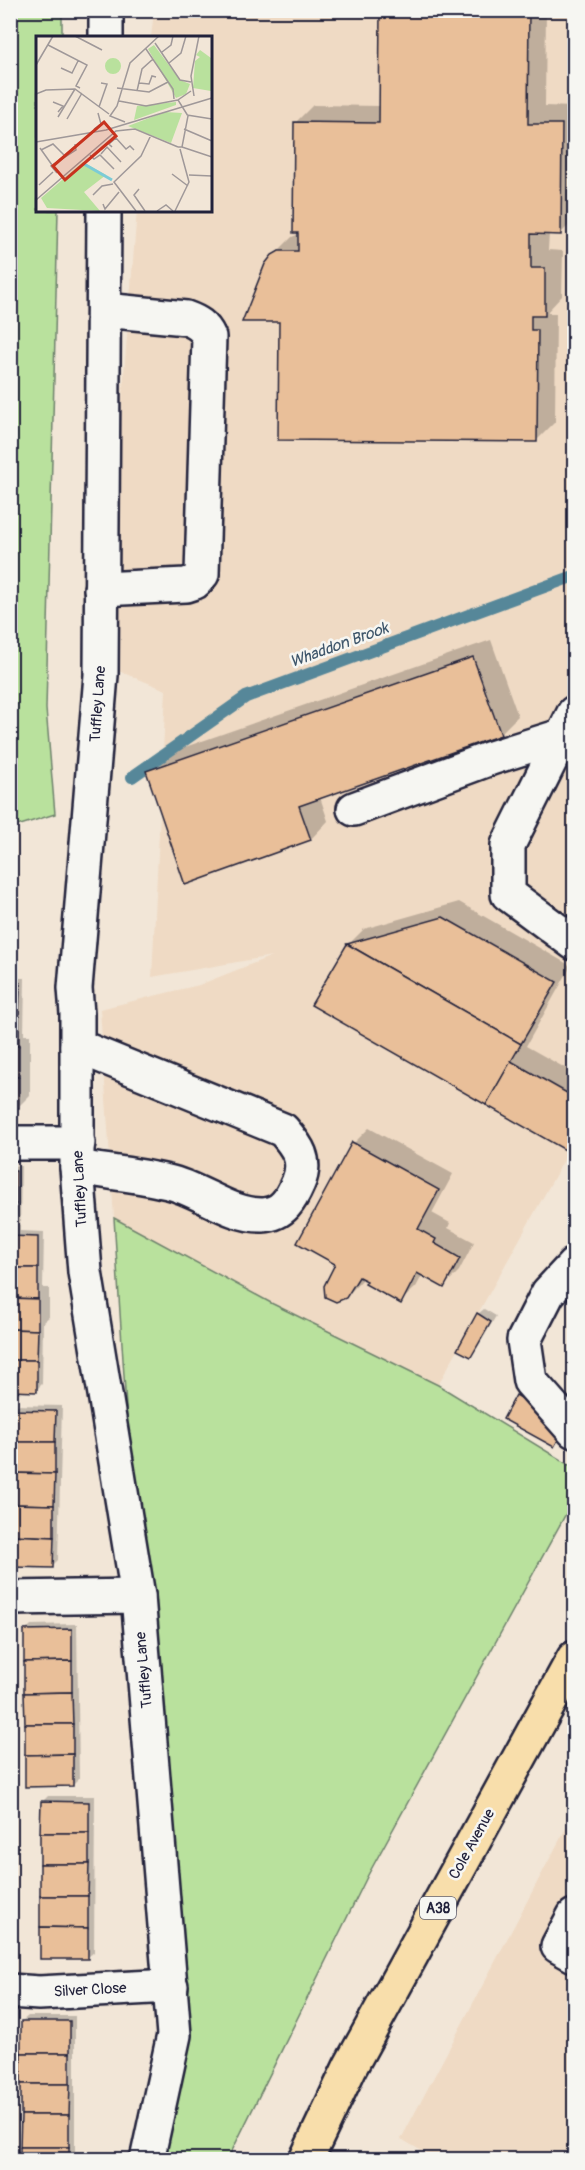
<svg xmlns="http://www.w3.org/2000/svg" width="585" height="2170" font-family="Pangolin,sans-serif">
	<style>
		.built { fill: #efdac4 }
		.green { fill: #b9e19d; stroke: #6e826c; stroke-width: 1.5 }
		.shadow { fill: #0003 }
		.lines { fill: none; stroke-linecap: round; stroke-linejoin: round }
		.stream { stroke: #578799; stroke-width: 12 }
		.building { fill: #e9bf99; stroke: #22223b; stroke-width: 1.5 }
		.minor-casing { stroke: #22223b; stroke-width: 38 }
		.highway-casing { stroke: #22223b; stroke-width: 38 }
		.minor { stroke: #f6f6f2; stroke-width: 33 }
		.highway { stroke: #f8deab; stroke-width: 33 }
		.labels { text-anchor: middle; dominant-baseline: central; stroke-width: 5; stroke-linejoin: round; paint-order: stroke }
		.shield { fill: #f6f6f2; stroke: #626272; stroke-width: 1.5 }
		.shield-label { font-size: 14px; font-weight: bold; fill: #22223b }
		.street-label { font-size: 15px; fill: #22223b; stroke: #f6f6f2 }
		.water-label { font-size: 16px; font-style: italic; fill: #3d556a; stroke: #f6f6f2 }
		.inset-river { fill: none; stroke: #7bcbd7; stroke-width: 3 }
		.inset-road { fill: none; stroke: #9f9899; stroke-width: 1.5 }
		.view { fill: #c8321e; fill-opacity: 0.15; stroke: #c8321e; stroke-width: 3 }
		.inset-edge { fill: none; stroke: #22223b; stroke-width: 3 }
	</style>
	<rect width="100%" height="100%" fill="#f2e6d7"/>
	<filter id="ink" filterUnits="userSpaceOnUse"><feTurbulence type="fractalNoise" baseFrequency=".0167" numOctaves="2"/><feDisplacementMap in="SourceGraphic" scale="12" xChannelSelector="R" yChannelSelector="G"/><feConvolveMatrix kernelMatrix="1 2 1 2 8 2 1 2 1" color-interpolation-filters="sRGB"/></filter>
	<g filter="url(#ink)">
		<!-- built -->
		<g class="built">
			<polygon points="154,11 574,11 574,1163 565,1158 438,1385 273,1304 114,1218 100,1009 199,985 272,956 152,977 166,690 101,664 137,210 210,210 210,38 151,37"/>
			<polygon points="574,1813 574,2159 436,2159 401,2139"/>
		</g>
		<!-- green -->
		<g class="green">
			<polygon points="10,11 62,11 62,37 38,38 38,210 58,210 46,709 55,814 11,828"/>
			<polygon points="114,1218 273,1304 438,1385 574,1468 574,1499 368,1875 228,2159 138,2159 174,2035 138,1596"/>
		</g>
		<!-- shadow -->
		<g class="shadow">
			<polygon points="381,10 546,10 545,106 574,107 574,220 561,233 549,233 548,250 563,251 562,296 548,311 548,313 556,313 555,422 537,440 280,321 273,256 292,237 303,232 295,123 313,105 380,106"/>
			<polygon points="491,640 518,716 500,734 320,797 328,821 311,839 148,772 165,754"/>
			<polygon points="459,902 571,966 526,1046 574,1073 574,1154 313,1005 348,945 364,929"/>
			<polygon points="10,978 25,978 24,1035 30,1035 30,1095 19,1106 10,1106"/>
			<polygon points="369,1128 453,1174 432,1213 450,1223 448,1228 474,1242 459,1271 444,1286 423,1274 416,1287 400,1302 364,1278 346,1297 337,1263 354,1143"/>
			<polygon points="10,1165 21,1166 20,1231 44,1232 43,1288 49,1288 49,1317 43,1322 42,1384 36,1390 10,1390"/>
			<polygon points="484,1309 496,1316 476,1350 470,1355 478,1314"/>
			<polygon points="14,1405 62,1406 58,1560 52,1566 10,1565 10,1408"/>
			<polygon points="77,1624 79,1779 73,1785 25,1631 31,1625"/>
			<polygon points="48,1796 95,1796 94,1952 88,1957 42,1802"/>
			<polygon points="28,2016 75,2016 75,2160 22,2160 22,2021"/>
		</g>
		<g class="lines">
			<!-- stream -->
			<polyline class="stream" points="132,777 246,697 574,576"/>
		</g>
		<!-- building -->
		<g class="building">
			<polygon points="380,10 529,10 528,124 562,124 561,235 531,234 531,268 545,268 545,316 531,316 531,330 538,330 537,442 278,440 279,322 242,322 265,264 272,255 279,251 298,251 298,233 293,233 294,122 379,123"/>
			<polygon points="473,657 501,735 299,806 311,840 185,885 146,771"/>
			<polygon points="443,917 557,982 521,1044 347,944"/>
			<polygon points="347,944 521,1044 486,1105 311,1005"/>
			<polygon points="10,983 20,983 19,1015 10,1015"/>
			<rect x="10" y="1015" width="9" height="31"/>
			<rect x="10" y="1046" width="9" height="31"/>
			<polygon points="511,1061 574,1097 574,1155 486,1105"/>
			<rect x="10" y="1077" width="9" height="31"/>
			<polygon points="352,1142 439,1190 418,1229 436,1239 434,1243 460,1258 444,1288 417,1273 401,1304 365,1284 367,1281 359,1277 346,1298 336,1302 325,1297 324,1286 335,1264 297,1243"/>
			<rect x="10" y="1171" width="6" height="33"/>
			<polygon points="10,1204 16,1204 15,1236 10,1236"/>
			<polygon points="10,1236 38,1237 38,1268 10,1268"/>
			<polygon points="10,1268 38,1268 38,1299 10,1298"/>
			<polygon points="10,1298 38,1299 38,1330 10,1329"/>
			<polygon points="477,1313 491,1322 471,1357 457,1350"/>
			<polygon points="10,1329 38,1330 37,1360 10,1360"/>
			<polygon points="10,1360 37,1360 37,1392 10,1391"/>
			<polygon points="516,1395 567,1424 554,1447 503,1419"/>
			<polygon points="10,1410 56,1411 55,1442 10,1442"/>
			<polygon points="10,1442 55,1442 55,1474 10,1473"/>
			<polygon points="10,1473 55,1474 54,1505 10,1504"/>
			<polygon points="10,1504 54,1505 54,1537 10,1535"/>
			<polygon points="10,1535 54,1537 53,1568 10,1567"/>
			<polygon points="72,1629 72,1661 24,1662 24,1630"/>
			<polygon points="72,1661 72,1692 24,1693 24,1662"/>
			<polygon points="72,1692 73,1724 25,1724 24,1693"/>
			<polygon points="25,1724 73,1724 73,1754 25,1755"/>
			<polygon points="73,1754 73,1786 25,1787 25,1755"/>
			<polygon points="41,1801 89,1802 89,1833 40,1833"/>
			<rect x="40" y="1833" width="49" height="31"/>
			<polygon points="40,1864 89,1864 88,1896 40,1896"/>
			<polygon points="40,1896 88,1896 88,1928 40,1927"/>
			<polygon points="40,1927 88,1928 88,1959 40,1959"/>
			<rect x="21" y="2021" width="49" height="32"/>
			<rect x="21" y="2053" width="49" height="31"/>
			<polygon points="21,2084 70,2084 69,2115 21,2115"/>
			<polygon points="21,2115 69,2115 69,2147 20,2147"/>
			<rect x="20" y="2147" width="49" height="13"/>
		</g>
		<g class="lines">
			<defs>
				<g id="minor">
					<polyline points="106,38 106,10"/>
					<polyline points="104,210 101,675 75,988 77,1014 77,1167 85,1272 138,1596 174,2035 147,2160"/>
					<path d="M101 589 186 585 195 582 202 574 209 337C204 326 197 322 186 318L104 310"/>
					<polyline points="574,713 508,845 508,894 574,943"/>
					<polyline points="354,809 491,758 564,735 570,746"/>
					<polyline points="10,1143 78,1143"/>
					<path d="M77 1167C107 1172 138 1175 168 1182 200 1189 230 1216 263 1215 283 1214 291 1199 298 1183 308 1160 297 1146 283 1130L77 1046"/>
					<polyline points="574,1265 548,1293 524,1340 530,1381 574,1431"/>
					<polyline points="10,1598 138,1596"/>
					<polyline points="574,1916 558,1946 574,1955"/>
					<polyline points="10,1991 39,1993 171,1986"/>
				</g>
				<polyline id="highway" points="306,2160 350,2067 574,1658"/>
			</defs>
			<!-- minor casing -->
			<use href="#minor" class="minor-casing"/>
			<!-- highway casing -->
			<use href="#highway" class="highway-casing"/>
			<!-- minor -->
			<use href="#minor" class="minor"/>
			<!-- highway -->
			<use href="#highway" class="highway"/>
		</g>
	</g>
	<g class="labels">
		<!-- shield labels -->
		<rect class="shield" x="420" y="1897" width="36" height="22" rx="4.5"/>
		<g class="shield-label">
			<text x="438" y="1908">A38</text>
		</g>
		<!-- street labels -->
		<g class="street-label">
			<text transform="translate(98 704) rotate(-86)">Tuffley Lane</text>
			<text transform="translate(80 1189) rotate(-93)">Tuffley Lane</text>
			<text transform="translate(144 1670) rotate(-95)">Tuffley Lane</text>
			<text transform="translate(472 1844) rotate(-61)">Cole Avenue</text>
			<text transform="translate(90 1990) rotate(-3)">Silver Close</text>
		</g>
		<!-- water labels -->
		<g class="water-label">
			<text transform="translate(339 645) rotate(-20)">Whaddon Brook</text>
		</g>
	</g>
	<!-- overview -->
	<g transform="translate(36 36)">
		<rect width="176" height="176" fill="#f2e6d7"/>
		<path d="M118 9 144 44 154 48 150 58 140 62 112 13ZM164 14 175 22V55L157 52 159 25 164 21 160 19ZM69 30a8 8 0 1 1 16 0a8 8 0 1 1-16 0ZM140 66V69L98 84 101 70ZM129 76 146 77 135 107 92 90ZM47 126 70 139 48 156 64 175 11 172 5 162Z" fill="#b9e19d"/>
		<path class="inset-river" d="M48 128 76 144"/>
		<path class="inset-road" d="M39 0 66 14M119 7 144 44 155 46M12 9 51 29 40 50 44 52M110 13 137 53 138 63M126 16 135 9 137 0M133 27 145 17 150 0M0 29 17 0M25 32 36 37 42 25M103 47 113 48 116 40 120 41M81 52 113 56 132 46M101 55 106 33 117 23M0 58 10 54 39 53 73 78M158 60 155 40 163 0M83 65 110 70 142 64M17 66 27 70 22 76M63 71 71 48 65 47M151 79 176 83M22 81 39 53M31 83 46 57M89 86 74 80 81 70 94 27 123 0M58 93 65 88 62 77M148 93 176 105M0 106 70 94 176 62M76 111 73 108 80 102 90 113 94 110 98 114M142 111H146L152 80 142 64 155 55M146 111 176 121M4 112 16 129M5 114 17 108 28 119M65 118 71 111 85 126M54 119 58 123 64 119 78 133M21 137 15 130 40 114 39 108M136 138 152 150M153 139 176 140M3 149 17 136M103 153 98 159 109 175M57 159 66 150 77 148M0 164 80 95 99 93 142 111M67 168 69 173 83 156M100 175 78 146 105 120 115 99M121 175 130 169 137 175M139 175 153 146 144 113"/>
		<path class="view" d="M68 86 80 100 29 144 17 130Z"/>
		<rect width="176" height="176" class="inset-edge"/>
	</g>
	<!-- margin -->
	<rect width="585" height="2170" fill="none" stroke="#f6f6f2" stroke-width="36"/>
	<rect x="18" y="18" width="549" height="2134" fill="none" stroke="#22223b" stroke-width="2" filter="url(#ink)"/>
</svg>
